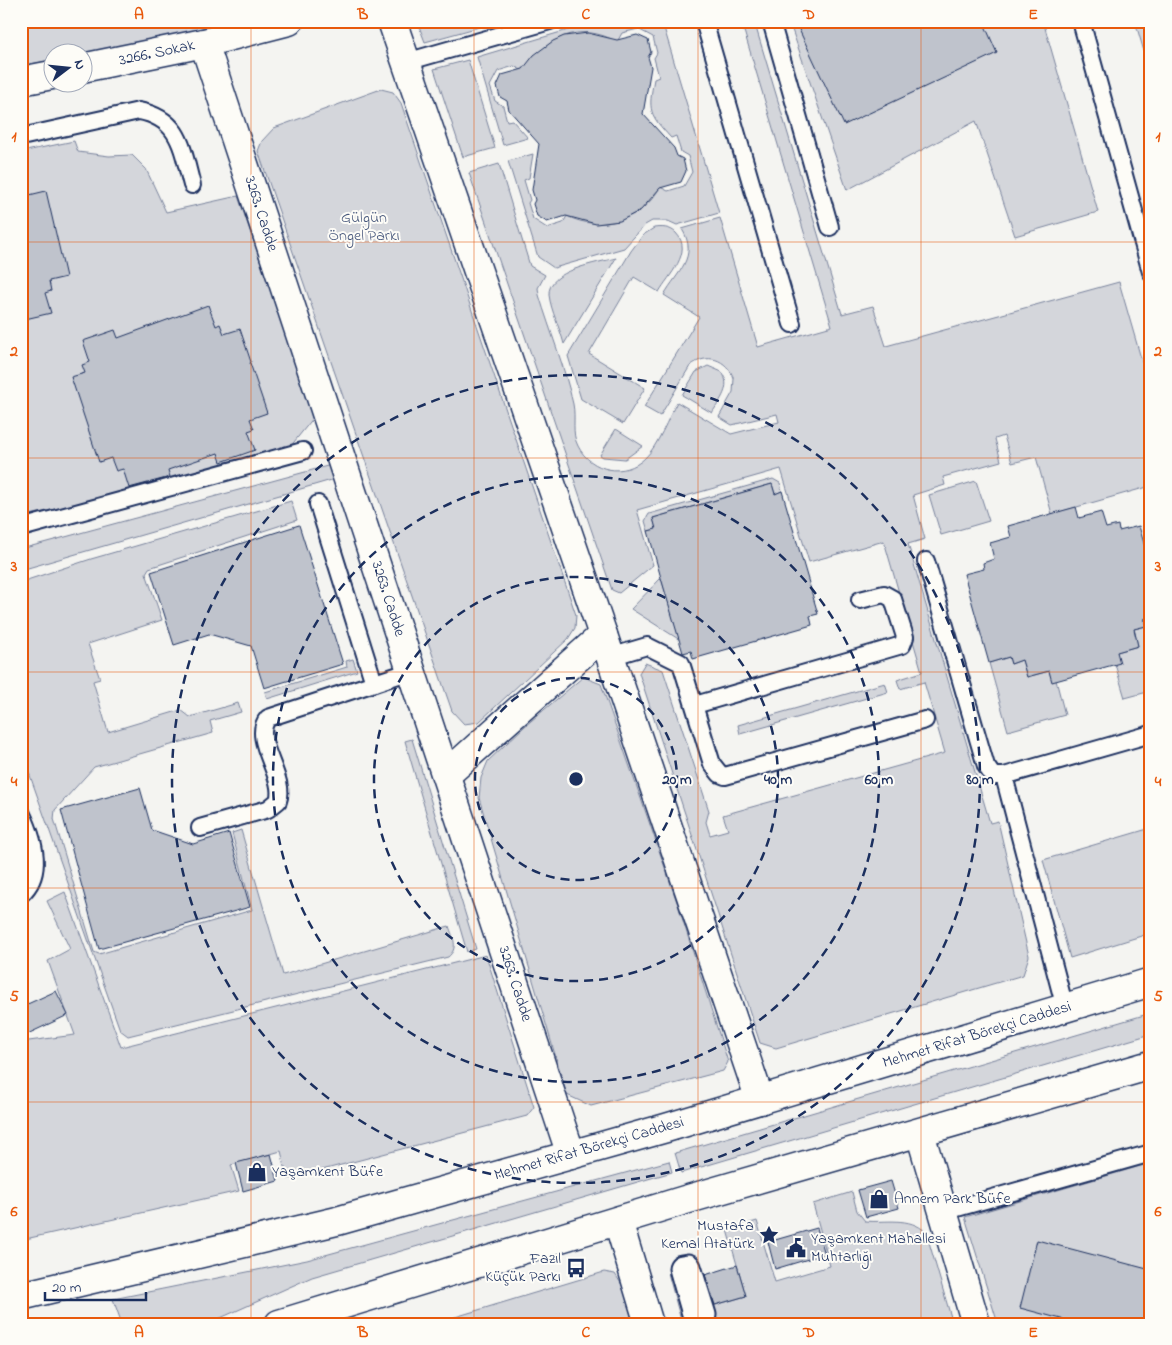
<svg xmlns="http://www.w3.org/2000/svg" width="1172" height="1345" font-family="'Indie Flower',sans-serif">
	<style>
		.green { fill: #d4d6db; stroke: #78829c }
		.building { fill: #bfc3cc; stroke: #1b2f5e }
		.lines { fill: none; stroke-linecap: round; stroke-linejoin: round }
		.service-casing { stroke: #1b2f5e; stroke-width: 20 }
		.pedestrian-casing { stroke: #1b2f5e; stroke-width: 29 }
		.minor-casing { stroke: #1b2f5e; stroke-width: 31 }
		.secondary-casing { stroke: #1b2f5e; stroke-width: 31 }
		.service { stroke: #fdfcf7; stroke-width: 16 }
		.pedestrian { stroke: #fdfcf7; stroke-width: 25 }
		.minor { stroke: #fdfcf7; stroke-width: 28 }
		.secondary { stroke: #fdfcf7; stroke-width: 28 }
		.grid { fill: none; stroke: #e8590c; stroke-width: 1; stroke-opacity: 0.55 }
		.ring { fill: none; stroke: #1b2f5e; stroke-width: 2.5; stroke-dasharray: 9 6 }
		.labels { text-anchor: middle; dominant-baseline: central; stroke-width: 4; stroke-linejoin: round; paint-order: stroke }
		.street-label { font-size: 16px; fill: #1b2f5e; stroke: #fdfcf7 }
		.park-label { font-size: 16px; fill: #49597d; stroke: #fdfcf7 }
		.poi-label { font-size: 16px; fill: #1b2f5e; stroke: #fdfcf7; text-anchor: start }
		.centre { fill: #1b2f5e; stroke: #fdfcf7; stroke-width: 2.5 }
		.ring-label { font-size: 15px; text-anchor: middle; font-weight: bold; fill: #1b2f5e; stroke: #fdfcf7; stroke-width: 4; stroke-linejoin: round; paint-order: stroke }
		.neatline { fill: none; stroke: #e8590c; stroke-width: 2 }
		.grid-label { font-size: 16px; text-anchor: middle; font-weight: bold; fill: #e8590c }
	</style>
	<rect width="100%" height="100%" fill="#f4f4f1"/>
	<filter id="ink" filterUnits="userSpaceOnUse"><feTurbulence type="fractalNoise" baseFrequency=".02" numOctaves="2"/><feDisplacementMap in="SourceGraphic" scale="10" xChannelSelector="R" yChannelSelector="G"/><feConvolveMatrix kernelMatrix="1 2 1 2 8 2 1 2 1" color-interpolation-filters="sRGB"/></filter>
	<g filter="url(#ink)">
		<!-- green -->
		<g class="green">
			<polygon points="21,21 227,21 173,37 83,54 82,52 52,52 52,60 21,66"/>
			<polygon points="417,21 486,21 483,26 425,42"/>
			<path d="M598 21H662L719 213 677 225 668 221H652L645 225 624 248 554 268 538 257 508 161 533 154 529 178 524 180 530 200 528 203 533 219 547 228 563 223 567 216C600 233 643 220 660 187L668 191 684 186 692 172 688 156 681 152 676 136 671 138C649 114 648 111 654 79L659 77 654 58 657 53 653 37 638 29 622 33 617 42C579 20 546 39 523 71L514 66 498 71 490 86 495 101 503 106 507 121 512 120 528 138 503 145 477 57Z"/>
			<path d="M741 21H754L842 314 873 306 886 346 1119 282 1151 393V486L1052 514 1036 457 1012 463 1004 436 995 439 1001 461 943 477 945 485 913 495 925 539 908 544 990 823 998 821 1029 956 1023 975 776 1048 760 1043 639 673 645 663 663 670 709 811 706 822 710 835 728 830 723 815 945 753 924 682 900 689 897 680 922 672 884 541 809 562 781 469 637 510 653 565 619 593 612 590 469 173 499 164 530 266 545 275 538 288 539 295C550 331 565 368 573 404 576 418 571 433 578 446 591 472 625 478 645 458 658 446 668 418 677 402L731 434 779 422 777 414 732 425 719 417 733 392 734 379C727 359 707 352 690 366L660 416 644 407 699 317 664 295C677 272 699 257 682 229L720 218 758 347 832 326Z"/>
			<polygon points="789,21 1043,21 1098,212 1015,236 976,121 847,190"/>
			<polygon points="1135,21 1151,21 1151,75"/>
			<polygon points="468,60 495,148 463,157 434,69"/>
			<polygon points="381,89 393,92 401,103 576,615 575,628 568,639 479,722 464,724 452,711 258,151 262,141 274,128"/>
			<polygon points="74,141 78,152 109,156 132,155 146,169 166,212 238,196 314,417 282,457 21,517 21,152"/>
			<path d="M654 228C662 227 670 227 676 233 694 252 668 276 659 292L634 277 589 354 645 388 623 424 581 399 568 356 631 251 643 235Z"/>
			<path d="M616 258 564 344C560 328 551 311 549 295 547 270 598 263 616 258Z"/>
			<path d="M708 366 722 372C732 387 720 400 712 413L682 395 696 372Z"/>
			<polygon points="616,429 643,446 625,459 603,457 600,455"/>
			<polygon points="331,465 335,479 21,570 21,549"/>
			<polygon points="773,479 780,483 782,491 775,494 772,484 653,518 656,529 648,531 645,521 649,514"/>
			<polygon points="976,481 989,521 941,535 929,495"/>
			<path d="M291 501 297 520 149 568 146 573 162 620 88 644 100 679 93 681 108 732 181 710 190 717 238 703 241 712 210 721 213 733 94 767 55 810 54 819 94 952 99 954 252 910 232 833 241 830 283 975 449 926C453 938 459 948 448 957L128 1036 120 1030 21 750V582L91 559Z"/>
			<polygon points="661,578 680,640 631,609"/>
			<polygon points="1151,617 1151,691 1125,698 1115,664 1117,652 1138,646 1134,629 1146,626 1144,619"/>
			<polygon points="1009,657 1011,664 1022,660 1027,677 1049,671 1052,681 1056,680 1065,715 1008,731 989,663"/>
			<polygon points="353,659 357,671 267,699 265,692 347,667 346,661"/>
			<polygon points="583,677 601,684 678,905 728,1062 723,1071 591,1106 567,1095 479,798 481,778 488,761 525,726"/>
			<polygon points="885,683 888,692 740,734 738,725"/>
			<polygon points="412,739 476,949 467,952 405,741"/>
			<polygon points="1151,828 1151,933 1070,958 1043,860"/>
			<polygon points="65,892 121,1047 486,955 534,1107 527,1116 288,1179 281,1151 231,1165 239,1191 21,1240 21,1042 75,1035 48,961 70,949 47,901"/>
			<polygon points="1151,1013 1151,1034 681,1173 675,1153"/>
			<polygon points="669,1161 672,1172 312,1277 207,1324 122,1324 113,1299 307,1260"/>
			<polygon points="1151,1163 1151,1324 998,1324 965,1217"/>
			<path d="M852 1192 857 1211 865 1221C886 1223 909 1216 926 1232L953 1324H682L668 1273 682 1268 695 1311 746 1296 727 1230 757 1221 775 1282 830 1266 813 1204Z"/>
			<polygon points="604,1272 615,1274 622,1285 636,1324 432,1324"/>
		</g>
		<!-- building -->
		<g class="building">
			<polygon points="795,21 983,21 997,53 844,125"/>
			<polygon points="588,33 617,40 637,35 648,40 651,52 648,57 651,67 643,114 674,148 677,156 683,159 686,171 681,182 660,188 641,210 620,221 596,224 566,216 547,222 537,216 533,204 535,200 532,190 539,144 509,110 507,101 500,97 497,86 502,75 523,69 534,55 553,41 564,36"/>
			<polygon points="46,191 66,277 49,281 51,291 45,293 51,313 21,320 21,197"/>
			<polygon points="208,305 216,326 220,324 224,334 240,329 251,362 250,363 267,413 250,419 254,429 248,431 255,450 221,462 218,453 168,470 170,477 129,488 123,469 116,471 111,458 99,462 71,377 85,373 82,365 90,362 83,341 115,330 118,338"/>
			<polygon points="772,484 775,494 782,491 818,614 810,616 812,625 693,659 691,651 683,653 661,578 648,531 656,529 653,518"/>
			<polygon points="1076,507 1079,518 1101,512 1106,528 1118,525 1119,531 1139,526 1151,568 1151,617 1144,619 1146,626 1134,629 1138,646 1117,652 1120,663 1052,682 1049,671 1027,677 1022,660 1011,664 1009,657 989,663 964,574 984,569 983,563 994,559 990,543 1011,537 1008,526"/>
			<polygon points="299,525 343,664 264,688 251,646 209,634 174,645 151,572"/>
			<polygon points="140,788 152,830 193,844 229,833 250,907 99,949 61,810"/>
			<polygon points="56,991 68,1015 21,1037 21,1007"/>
			<polygon points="271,1154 278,1181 243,1191 236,1163"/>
			<polygon points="891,1181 899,1208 866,1217 858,1190"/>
			<polygon points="817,1228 825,1254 775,1269 768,1242"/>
			<polygon points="1037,1240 1151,1270 1151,1324 1080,1324 1020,1308"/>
			<polygon points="737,1265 746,1296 715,1305 705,1275"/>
		</g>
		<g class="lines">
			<defs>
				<g id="service">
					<polyline points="704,21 792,324"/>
					<polyline points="771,21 830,227"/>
					<polyline points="1081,21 1151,272"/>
					<polyline points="406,62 550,21"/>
					<path d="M21 137 139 111C181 119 182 149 192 185"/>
					<polyline points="318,504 374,683"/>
					<polyline points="21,528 303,451"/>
					<polyline points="926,561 986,766 993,776 1004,776 1151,734"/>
					<polyline points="610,657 647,646 681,663 712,764 720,774 725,776 925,720"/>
					<polyline points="695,705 902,645 905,637 893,599 884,594 860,600"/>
					<polyline points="1004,776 1065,1008"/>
					<path d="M21 812C33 837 45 873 21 894"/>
					<path d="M200 828 268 809 278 801C287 777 250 739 268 718L411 671"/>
					<polyline points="943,1212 1151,1153"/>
				</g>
				<polygon id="pedestrian" points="688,1267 703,1315 696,1317 682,1268"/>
				<g id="minor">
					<polyline points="392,21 603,635 760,1100"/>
					<polyline points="204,43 571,1155"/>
					<polyline points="82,68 204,43 289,21"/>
					<polyline points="21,81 52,75"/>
					<polyline points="446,775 603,635"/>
					<polyline points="920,1133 976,1324"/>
					<polyline points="618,1221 649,1324"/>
				</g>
				<g id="secondary">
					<polyline points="21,1296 337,1221 666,1128 1151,982"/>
					<polyline points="279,1324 685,1200 1151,1065"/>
				</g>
			</defs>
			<!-- service casing -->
			<use href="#service" class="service-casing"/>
			<!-- pedestrian casing -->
			<use href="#pedestrian" class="pedestrian-casing"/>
			<!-- minor casing -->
			<use href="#minor" class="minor-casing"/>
			<!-- secondary casing -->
			<use href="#secondary" class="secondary-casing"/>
			<!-- service -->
			<use href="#service" class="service"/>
			<!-- pedestrian -->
			<use href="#pedestrian" class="pedestrian"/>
			<!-- minor -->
			<use href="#minor" class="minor"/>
			<!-- secondary -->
			<use href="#secondary" class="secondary"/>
		</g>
	</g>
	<!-- grid -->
	<path class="grid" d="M251 21V1324M474 21V1324M698 21V1324M921 21V1324M21 242H1151M21 458H1151M21 672H1151M21 888H1151M21 1102H1151"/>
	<!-- distance rings -->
	<g class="ring">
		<circle cx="576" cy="779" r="101"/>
		<circle cx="576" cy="779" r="202"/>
		<circle cx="576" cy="779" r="303"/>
		<circle cx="576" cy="779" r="404"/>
	</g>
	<!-- icons -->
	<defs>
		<symbol id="shop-bare" viewBox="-9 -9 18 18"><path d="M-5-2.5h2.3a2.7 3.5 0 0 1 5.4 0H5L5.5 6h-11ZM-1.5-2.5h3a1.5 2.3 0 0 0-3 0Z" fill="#1b2f5e" stroke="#fdfcf7" stroke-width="2.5" paint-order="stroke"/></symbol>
		<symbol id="sight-bare" viewBox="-9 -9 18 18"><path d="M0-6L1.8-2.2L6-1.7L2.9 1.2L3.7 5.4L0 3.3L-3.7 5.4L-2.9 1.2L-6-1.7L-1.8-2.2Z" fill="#1b2f5e" stroke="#fdfcf7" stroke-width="2.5" paint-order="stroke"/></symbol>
		<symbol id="civic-bare" viewBox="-9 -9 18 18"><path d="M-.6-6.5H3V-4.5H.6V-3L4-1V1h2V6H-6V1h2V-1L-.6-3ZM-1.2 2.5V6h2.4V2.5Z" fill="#1b2f5e" stroke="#fdfcf7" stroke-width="2.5" paint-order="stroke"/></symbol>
		<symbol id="bus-bare" viewBox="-9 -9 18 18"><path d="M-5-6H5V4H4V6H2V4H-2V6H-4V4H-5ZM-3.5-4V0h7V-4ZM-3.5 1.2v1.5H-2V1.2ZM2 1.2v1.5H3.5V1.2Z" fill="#1b2f5e" stroke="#fdfcf7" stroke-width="2.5" paint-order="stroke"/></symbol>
	</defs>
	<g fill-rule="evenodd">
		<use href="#shop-bare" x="243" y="1158" width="28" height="28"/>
		<use href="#shop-bare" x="865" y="1185" width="28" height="28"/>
		<use href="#sight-bare" x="755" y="1221" width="28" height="28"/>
		<use href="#civic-bare" x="782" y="1234" width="28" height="28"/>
		<use href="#bus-bare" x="562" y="1254" width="28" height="28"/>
	</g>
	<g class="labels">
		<!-- street labels -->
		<g class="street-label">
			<text transform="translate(157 53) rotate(-12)">3266. Sokak</text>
			<text transform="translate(261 214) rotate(72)">3263. Cadde</text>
			<text transform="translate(388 599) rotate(72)">3263. Cadde</text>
			<text transform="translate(515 984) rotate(72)">3263. Cadde</text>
			<text transform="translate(977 1035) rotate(-17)">Mehmet Rifat Börekçi Caddesi</text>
			<text transform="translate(589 1149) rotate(-16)">Mehmet Rifat Börekçi Caddesi</text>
		</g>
		<!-- park labels -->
		<g class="park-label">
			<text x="364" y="218">Gülgün<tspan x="364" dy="18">Öngel Parkı</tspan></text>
		</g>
		<!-- poi labels -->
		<g class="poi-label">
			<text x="272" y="1172">Yaşamkent Büfe</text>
			<text x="894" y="1199">Annem Park Büfe</text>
			<text x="754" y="1226" text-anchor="end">Mustafa<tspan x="754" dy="18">Kemal Atatürk</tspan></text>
			<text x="811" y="1239">Yaşamkent Mahallesi<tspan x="811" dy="18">Muhtarlığı</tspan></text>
			<text x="561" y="1259" text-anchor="end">Fazıl<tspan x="561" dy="18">Küçük Parkı</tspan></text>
		</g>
	</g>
	<circle cx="576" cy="779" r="8" class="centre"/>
	<g class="ring-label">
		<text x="677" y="784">20 m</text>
		<text x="778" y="784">40 m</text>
		<text x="879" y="784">60 m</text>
		<text x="980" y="784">80 m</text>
	</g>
	<!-- margin -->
	<rect width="1172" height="1345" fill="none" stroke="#fdfcf7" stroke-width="55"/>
	<!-- north arrow -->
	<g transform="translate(68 68) rotate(74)"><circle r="24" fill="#fdfcf7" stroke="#a3aaba"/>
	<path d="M0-4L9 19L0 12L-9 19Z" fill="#1b2f5e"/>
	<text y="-8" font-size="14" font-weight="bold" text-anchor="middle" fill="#1b2f5e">N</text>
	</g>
	<!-- scale -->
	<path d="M45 1292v8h101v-8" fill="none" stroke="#1b2f5e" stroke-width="2.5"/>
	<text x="52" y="1292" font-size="15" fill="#1b2f5e" stroke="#fdfcf7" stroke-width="4" paint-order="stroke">20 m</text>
	<rect x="28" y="28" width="1116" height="1290" class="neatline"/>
	<g class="grid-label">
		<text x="139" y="19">A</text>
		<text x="363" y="19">B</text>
		<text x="586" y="19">C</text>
		<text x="809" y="19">D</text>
		<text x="1033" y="19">E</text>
		<text x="14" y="141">1</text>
		<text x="1158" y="141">1</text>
		<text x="14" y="356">2</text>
		<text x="1158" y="356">2</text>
		<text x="14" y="571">3</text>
		<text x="1158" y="571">3</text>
		<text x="14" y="786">4</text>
		<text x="1158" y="786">4</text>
		<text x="14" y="1001">5</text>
		<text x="1158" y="1001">5</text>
		<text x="14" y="1216">6</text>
		<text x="1158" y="1216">6</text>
		<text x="139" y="1337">A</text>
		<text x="363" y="1337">B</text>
		<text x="586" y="1337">C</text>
		<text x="809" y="1337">D</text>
		<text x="1033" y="1337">E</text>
	</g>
</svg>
